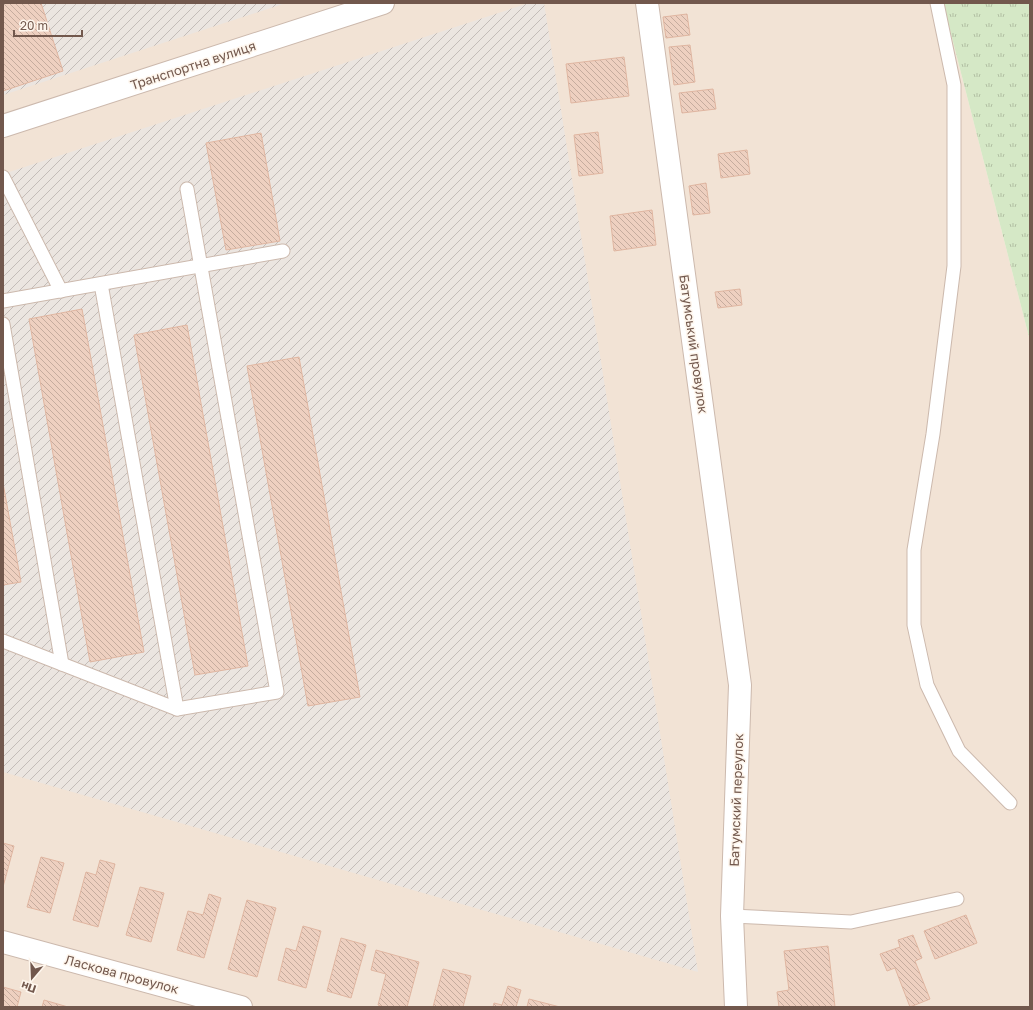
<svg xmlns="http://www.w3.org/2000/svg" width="1033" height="1010" font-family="'Golos Text',sans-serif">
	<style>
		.residential { fill: #f2e3d5 }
		.industrial { fill: url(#industrial-furrows) }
		.grass { fill: url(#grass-tufts) }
		.building { fill: url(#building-back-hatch); stroke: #e0b6a1 }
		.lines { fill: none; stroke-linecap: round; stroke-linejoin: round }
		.service-casing { stroke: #ccb9ad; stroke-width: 15 }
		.minor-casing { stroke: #ccb9ad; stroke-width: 24 }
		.service { stroke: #fff; stroke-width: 13 }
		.minor { stroke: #fff; stroke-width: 22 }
		.labels { text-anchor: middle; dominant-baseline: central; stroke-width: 3; stroke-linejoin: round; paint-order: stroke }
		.street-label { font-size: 13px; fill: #72584d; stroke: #fef6ed }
	</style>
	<defs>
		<pattern id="industrial-furrows" width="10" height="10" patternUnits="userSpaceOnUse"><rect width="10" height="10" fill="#ebe5e0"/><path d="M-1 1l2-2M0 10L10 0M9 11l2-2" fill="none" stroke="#c3bcb8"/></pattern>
		<pattern id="grass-tufts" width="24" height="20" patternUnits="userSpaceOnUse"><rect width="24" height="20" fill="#d5e8c6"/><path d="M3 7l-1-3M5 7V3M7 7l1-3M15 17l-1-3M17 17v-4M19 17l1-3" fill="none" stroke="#b1bfa3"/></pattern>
		<pattern id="building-back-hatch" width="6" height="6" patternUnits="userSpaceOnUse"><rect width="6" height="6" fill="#eed0c0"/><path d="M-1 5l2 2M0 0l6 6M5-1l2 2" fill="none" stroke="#c5ac9e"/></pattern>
	</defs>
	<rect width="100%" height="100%" fill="#fbf2e6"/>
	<!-- residential -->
	<polygon class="residential" points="3,3 943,3 1030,341 1030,1007 3,1007"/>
	<!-- industrial -->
	<g class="industrial">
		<polygon points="3,3 286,3 3,95"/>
		<polygon points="529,3 544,3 698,972 3,772 3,174"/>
	</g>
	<!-- grass -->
	<polygon class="grass" points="943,3 1030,3 1030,341"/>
	<!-- building -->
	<g class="building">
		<polygon points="3,3 41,3 63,71 3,91"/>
		<polygon points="687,14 690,35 666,38 663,17"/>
		<polygon points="690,45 695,82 674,85 669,47"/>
		<polygon points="624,57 629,96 571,103 566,64"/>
		<polygon points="713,89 716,109 682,113 679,93"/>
		<polygon points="598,132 603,173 579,176 574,135"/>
		<polygon points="261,133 280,241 226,250 206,143"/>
		<polygon points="747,150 750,174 721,178 718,154"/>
		<polygon points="706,183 710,213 693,215 689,186"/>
		<polygon points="652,210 656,245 614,251 610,216"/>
		<polygon points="740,289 742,305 718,308 715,292"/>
		<polygon points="82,309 144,652 90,662 29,319"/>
		<polygon points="187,325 248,666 195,675 134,335"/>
		<polygon points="299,357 360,697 308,706 247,366"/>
		<polygon points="3,483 21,582 3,585"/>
		<polygon points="3,843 14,846 3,887"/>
		<polygon points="41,857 64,863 50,913 27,907"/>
		<polygon points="100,860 115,864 98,927 73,920 86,872 96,875"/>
		<polygon points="140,887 164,893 151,942 126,935"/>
		<polygon points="209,894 221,898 204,958 177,950 188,911 203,915"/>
		<polygon points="247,900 276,908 257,977 228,969"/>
		<polygon points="966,915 977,943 935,959 924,931"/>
		<polygon points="303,926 321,931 306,988 278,980 286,948 296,951"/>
		<polygon points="913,935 922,958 915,961 930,999 910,1007 895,968 887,971 880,954 900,947 898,940"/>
		<polygon points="341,938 366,945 351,998 327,991"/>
		<polygon points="828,946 835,1007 779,1007 777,992 789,990 784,951"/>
		<polygon points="376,950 419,962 407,1007 384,1007 378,1005 386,974 371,970"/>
		<polygon points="443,969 471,976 463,1007 433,1007"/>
		<polygon points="508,986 521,990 516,1007 493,1007 494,1003 502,1005"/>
		<polygon points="3,987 21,992 17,1007 3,1007"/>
		<polygon points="529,999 560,1007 527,1007"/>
		<polygon points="44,1000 68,1007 42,1007"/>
	</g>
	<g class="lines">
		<defs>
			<g id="service">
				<polyline points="937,3 954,85 954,266 933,434 914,550 914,625 927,685 959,751 1010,803"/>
				<polyline points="3,177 61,291"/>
				<polyline points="101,284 177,709"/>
				<polyline points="3,301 283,251"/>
				<polyline points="3,324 62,664"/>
				<polyline points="3,641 177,709 277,692 187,189"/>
				<polyline points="732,916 851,922 957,899"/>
			</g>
			<g id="minor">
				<polyline points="647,3 740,685 732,916 736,1007"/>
				<polyline points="3,126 383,3"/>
				<polyline points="3,942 241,1007"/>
			</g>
		</defs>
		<!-- service casing -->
		<use href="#service" class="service-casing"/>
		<!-- minor casing -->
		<use href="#minor" class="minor-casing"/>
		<!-- service -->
		<use href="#service" class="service"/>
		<!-- minor -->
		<use href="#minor" class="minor"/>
	</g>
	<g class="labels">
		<!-- street labels -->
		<g class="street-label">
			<text transform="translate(193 65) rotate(-18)">Транспортна вулиця</text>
			<text transform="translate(694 344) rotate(82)">Батумський провулок</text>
			<text transform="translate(736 800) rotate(-88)">Батумский переулок</text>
			<text transform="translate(122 974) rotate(15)">Ласкова провулок</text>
		</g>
	</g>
	<!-- border -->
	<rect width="1033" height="1010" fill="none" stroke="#72584d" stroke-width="8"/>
	<!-- north arrow -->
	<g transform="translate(32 978) rotate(199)" stroke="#fef6ed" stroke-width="3" paint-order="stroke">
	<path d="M0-3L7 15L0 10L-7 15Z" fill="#72584d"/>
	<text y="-6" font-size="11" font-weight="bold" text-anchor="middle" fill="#72584d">Пн</text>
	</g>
	<!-- scale -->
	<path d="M14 30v6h68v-6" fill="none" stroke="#72584d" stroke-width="2"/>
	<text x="20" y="30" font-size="12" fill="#72584d" stroke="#fef6ed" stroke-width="3" paint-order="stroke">20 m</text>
</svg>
